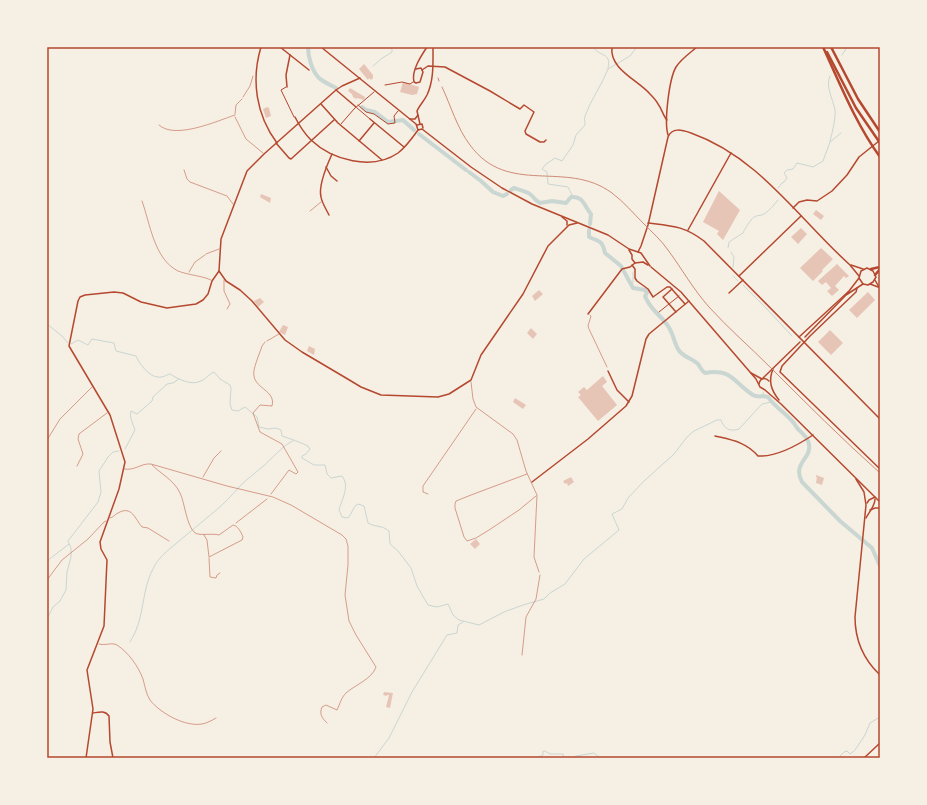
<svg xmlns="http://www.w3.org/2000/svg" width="927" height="805" font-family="'Public Sans',sans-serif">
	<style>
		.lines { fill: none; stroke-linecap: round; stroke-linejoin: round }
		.stream { stroke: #c9d6d2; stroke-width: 1 }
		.river { stroke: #c9d6d2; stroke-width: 4 }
		.building { fill: #e6c5b7 }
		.path { stroke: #b5482f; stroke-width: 0.5 }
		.service { stroke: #b5482f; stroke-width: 0.5 }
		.pedestrian { stroke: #b5482f; stroke-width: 1 }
		.minor { stroke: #b5482f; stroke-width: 1.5 }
		.tertiary { stroke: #b5482f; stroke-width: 1.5 }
		.motorway { stroke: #b5482f; stroke-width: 2.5 }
		.rail { stroke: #cf8b77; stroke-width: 1 }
		.neatline { fill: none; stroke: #b5482f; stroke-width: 1.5 }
	</style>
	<rect width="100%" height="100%" fill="#f6efe4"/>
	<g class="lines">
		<!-- stream -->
		<g class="stream">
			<path d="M593 47C599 57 612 52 608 68"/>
			<polyline points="842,55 847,47"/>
			<polyline points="373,66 381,59 392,52 392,49 390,47"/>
			<path d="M830 141C832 134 836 117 835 110 833 99 825 86 830 76"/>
			<polyline points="778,188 782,183 784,182 787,178 784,173 787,170 793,169 797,163 813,167 823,161 830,142 841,133"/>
			<path d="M573 197 568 187 548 184 547 172 542 169 546 164 555 158 562 161 573 145 576 135 585 125C585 122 584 119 585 116 591 99 602 85 608 69L630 56 637 47"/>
			<path d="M728 248 729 242 743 233C744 230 751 219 754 217 757 215 761 216 764 214 770 210 774 205 778 200"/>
			<polyline points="731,252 734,257 733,267"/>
			<polyline points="733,276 738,281"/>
			<polyline points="879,278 880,278"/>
			<polyline points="743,285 766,308 792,336"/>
			<polyline points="631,286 633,282 633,272"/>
			<polyline points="47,324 62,336 68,343"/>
			<path d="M71 344 78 340 88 345 92 339 114 343 116 351 136 356C139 363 149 377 158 377 162 378 166 375 170 374 178 379 191 386 201 381 206 379 209 374 214 372L220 379 230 385 231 388 230 404 232 410 238 411 245 407 257 417 259 427 268 429 276 428 281 430 282 436C291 439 300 442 308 446L310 449 306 454 302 456V458L314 465H325L327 474 331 478 342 476C350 486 342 499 339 510L342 517 346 518 349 517 355 506 358 504 364 506 368 523C374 527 382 525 389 531L390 544 398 551 411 568 417 586 428 605 437 607 448 604 453 615 459 620 479 625 504 612 523 605 544 599 550 593 565 584 584 559 619 530 612 514 622 509 628 498 644 481 674 454 687 437 694 431 717 420H721C724 429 730 432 739 429L762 404 771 402"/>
			<polyline points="763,392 764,396"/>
			<path d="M125 449 135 430C133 424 129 417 131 411L137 414 152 401 153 397 167 384 173 383 179 379"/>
			<polyline points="47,561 69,544"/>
			<polyline points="47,619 53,607 60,601 66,590 67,572 71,557 71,548 68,541 98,502 101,492 99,471 108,457 113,452 119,451"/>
			<path d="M130 642C146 618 140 590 155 565 161 555 171 548 179 541 191 531 202 522 214 512 224 504 232 495 240 486 247 479 254 474 261 468 270 461 285 443 293 441"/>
			<polyline points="855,750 865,735 870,723 880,717"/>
			<polyline points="374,758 389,738 412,692 447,635 457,633 458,625 463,622"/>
			<polyline points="537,758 543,755 543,751 545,751 550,754 563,754 564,758"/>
			<polyline points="573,758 576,756 594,753 600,758"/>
			<polyline points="838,758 844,752 847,751 850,754 854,751"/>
		</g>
		<!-- river -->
		<g class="river">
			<path d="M308 47C308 57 312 71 319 78 323 82 331 85 336 88"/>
			<polyline points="362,107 366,110 375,112 388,122 403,120 414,130"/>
			<polyline points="419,134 466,170"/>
			<polyline points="469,172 481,181 493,192 503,196 507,194"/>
			<path d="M511 190 514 188C517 189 528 192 530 194 534 197 534 200 540 203L552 201 566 203 571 197C584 196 584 206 591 214L590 224"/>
			<path d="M589 230V237C600 242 602 240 605 253L621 266 633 288 645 290 647 293 645 296C650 310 661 315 668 326 673 333 674 342 678 349 682 357 692 358 698 364 701 368 700 369 705 373 732 368 733 382 753 395 758 398 763 395 768 397 774 406 785 413 792 421 795 424 796 427 798 429 802 433 806 436 808 441 815 458 791 462 802 482L840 521 872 548 880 566"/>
		</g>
	</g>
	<!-- building -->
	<g class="building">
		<polygon points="364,64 373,75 373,78 371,80 369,78 368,80 359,69"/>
		<polygon points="403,82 419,87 417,94 412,95 400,92"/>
		<polygon points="350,88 365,97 364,100 357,98 356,99 353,97 352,94 348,91"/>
		<polygon points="267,107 269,108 271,116 266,118 263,109"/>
		<polygon points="719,191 740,210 723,240 717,234 719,231 703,222"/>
		<polygon points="261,194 271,198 270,203 260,197"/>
		<polygon points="816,210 824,216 821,220 813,214"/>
		<polygon points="801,228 807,234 798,244 791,237"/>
		<polygon points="821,248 833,259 822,270 823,271 813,281 800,268"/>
		<polygon points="837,264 849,276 846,278 844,276 835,286 839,290 832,296 827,291 831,288 826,282 822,285 818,281"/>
		<polygon points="539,290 543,294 535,301 532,296"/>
		<polygon points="868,292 875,300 857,318 849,310"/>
		<polygon points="260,298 264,302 258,307 254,301"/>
		<polygon points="283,325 288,327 285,335 279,332"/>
		<polygon points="531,328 537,334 533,339 527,333"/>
		<polygon points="830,330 843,343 831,355 818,342"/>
		<polygon points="309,346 315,349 314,355 307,351"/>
		<polygon points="603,376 607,382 602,386 617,405 598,421 578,397 581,395 578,392 584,387 587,390"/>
		<polygon points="515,398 526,405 523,409 513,402"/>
		<polygon points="816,475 824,478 822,485 816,483 817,477 816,477"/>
		<polygon points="571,477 574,482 568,486 567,483 565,484 563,481"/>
		<polygon points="476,539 480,544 475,549 470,544"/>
		<polygon points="384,692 393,693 390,708 386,707 389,695 387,695 387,696 383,695"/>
	</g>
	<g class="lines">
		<!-- path -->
		<g class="path">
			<polyline points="243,97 250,86 253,76"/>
			<polyline points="189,272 195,262 205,255"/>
			<polyline points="590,315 591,316 588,326 589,329 607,367"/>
			<path d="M265 342 262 346C260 353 252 370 254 376 256 389 276 391 272 406L260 405 253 413 260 432 282 444 298 472 296 474 289 470 271 494"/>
			<polyline points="236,523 267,499"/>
			<polyline points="522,655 526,617 536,599 540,575"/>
		</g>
		<!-- service -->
		<g class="service">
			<polyline points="235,114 236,105 242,99"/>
			<polyline points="235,117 246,139 263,153"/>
			<path d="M159 125C175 140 217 121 235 115"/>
			<polyline points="184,170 187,179 190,182 227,196 233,204"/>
			<path d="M142 201C150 223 154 259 178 271 188 275 203 276 211 280"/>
			<polyline points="310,211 321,202"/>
			<polyline points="206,254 219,249"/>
			<polyline points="224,280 224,291 230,304 227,309"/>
			<polyline points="267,341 279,334"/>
			<polyline points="471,382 473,399 476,407 513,434 517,440 526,471 537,495 534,557 539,572"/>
			<polyline points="47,440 60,419 92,387"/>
			<path d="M152 465C161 474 174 480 180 493 185 503 186 525 195 533 200 536 212 533 219 535L233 525C238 526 241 532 243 537L242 540 209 557 207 540 204 535"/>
			<polyline points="77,466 83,454 78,439 79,434 107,413"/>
			<path d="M124 469C135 471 141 463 151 464L227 486 273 497 291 505 342 535 346 539 348 546V565L345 595 349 621 356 635 376 667C372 679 355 685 346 693 341 698 340 704 337 710L326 705 322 707C319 714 322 718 327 723"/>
			<polyline points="527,474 471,495 456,501 455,504 455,508 464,537 467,541 476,538 489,530 519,510 536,496"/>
			<polyline points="203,477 214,458 221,451"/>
			<polyline points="428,494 423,492 423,486 476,409"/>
			<path d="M110 518C114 517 114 515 118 513 132 505 135 519 142 527L148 528 169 541"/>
			<polyline points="209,558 210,577 216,578 217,575 220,573"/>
			<polyline points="47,580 62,560 88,539 104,522 106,521"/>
			<path d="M99 644C105 646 112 642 117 645 129 653 138 666 143 679 145 686 146 694 150 700 160 713 185 727 202 724 207 723 211 721 216 718"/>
		</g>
		<!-- pedestrian -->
		<g class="pedestrian">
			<polyline points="385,85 402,82 410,84 413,82"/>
			<polyline points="286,87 281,90 294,117"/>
			<polyline points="358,105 366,112 374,114 388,124 395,123 394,116 398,111"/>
			<polyline points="357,108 370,119"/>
			<polyline points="341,124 354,109 374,92"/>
			<polyline points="659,312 679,296"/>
		</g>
		<!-- minor -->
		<g class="minor">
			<path d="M261 47C251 80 256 115 277 143"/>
			<polyline points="280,47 309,70"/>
			<path d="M612 47C609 69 638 80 650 94 653 97 656 100 658 104 662 109 663 116 667 120"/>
			<path d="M416 69 421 68 423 72 420 82 416 83 414 82C411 71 421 56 427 47"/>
			<polyline points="422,70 428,66 445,67 490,91 520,109 524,105 534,112 525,131 526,134 540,142 544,142 546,140"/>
			<polyline points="287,87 286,75 290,55"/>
			<polyline points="336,90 356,107"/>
			<polyline points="321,104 338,123 382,160"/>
			<path d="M295 117C299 125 304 133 311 140 332 160 372 171 398 153 406 147 413 137 418 130"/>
			<polyline points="370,119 404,147"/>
			<path d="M420 124 417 111C419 106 424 101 427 95 434 80 433 63 433 47"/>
			<path d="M668 135C664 122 669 79 676 67 681 59 690 53 697 47"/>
			<polyline points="359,141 374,123"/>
			<polyline points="276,143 289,158 291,159 334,120"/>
			<polyline points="326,167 331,176 337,181"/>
			<polyline points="793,208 799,202 807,200 817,201 832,191 847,175 859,157 879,141"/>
			<path d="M329 215C326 209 322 203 321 197 318 185 327 165 332 154"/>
			<polyline points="562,217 567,221 567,225"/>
			<path d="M648 223C673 226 684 226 704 241L880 419"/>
			<polyline points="688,230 731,153"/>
			<path d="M638 252 641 246 648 225 668 137C672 127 682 130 691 133 759 157 798 218 850 265L859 276"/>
			<polyline points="632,265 635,269 635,278 637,281 648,289 653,297 667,287 670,287 685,304"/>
			<polyline points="851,265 863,269"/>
			<polyline points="219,271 226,281 240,290 252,301 285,340 302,352 346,378 361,387 381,395 438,397 449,394 471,380 481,355 523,294 548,246 569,225 577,223"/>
			<polyline points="739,276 801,216"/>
			<polyline points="875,280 880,289"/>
			<polyline points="870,284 878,287"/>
			<polyline points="857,288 856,292 810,336 782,366 780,372 880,469"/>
			<polyline points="672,289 663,297 676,312"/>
			<polyline points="729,293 743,280"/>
			<polyline points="588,314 622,269 630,267 635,263"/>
			<polyline points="799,337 848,292"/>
			<polyline points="608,371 617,390 629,402"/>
			<path d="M715 436C732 440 746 442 758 456 776 457 798 445 813 435"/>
			<polyline points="532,482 588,439 626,406 632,396 646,339 649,334 689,301"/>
			<path d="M93 713C99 712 105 710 109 716L110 742 113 758"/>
		</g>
		<!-- tertiary -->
		<g class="tertiary">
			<polyline points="321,47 416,124 418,130 422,129 471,167 502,188 532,204 608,235 629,249 641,253 650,266"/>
			<polyline points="410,119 415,119 418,115"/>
			<polyline points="417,125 422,124 423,128"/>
			<polyline points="629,250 632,255 632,259 635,263 643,262 648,265"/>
			<polyline points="651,267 681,292 756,379 760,387 765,390 781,404 880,502"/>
			<polyline points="859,278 863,284"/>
			<polyline points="805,337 846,295 859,278 861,271 867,268 873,271 876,277 873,282 868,285 863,284 846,295"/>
			<path d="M773 369C768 381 771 390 779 400"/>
			<polyline points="751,373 762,379"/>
			<polyline points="763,378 800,342"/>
			<path d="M759 384C760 378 765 377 769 381"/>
			<path d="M856 479 864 492 866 505 855 617C855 640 863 659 880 675"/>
			<polyline points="867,503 869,500 875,497"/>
			<polyline points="870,510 875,508 880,508"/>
			<path d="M866 518C869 512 875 506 875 499"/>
			<polyline points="86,758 93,709 87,670 104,626 107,560 101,549 100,542 119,489 125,462 110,415 69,346 78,301 80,297 85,295 114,292 123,293 141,302 167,308 196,304 203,300 208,294 212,281 219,271 221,239 247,171 264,154 336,90 342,86 360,78"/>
			<polyline points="864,758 880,743"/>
		</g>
		<!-- motorway -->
		<g class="motorway">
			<path d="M823 47C840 84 856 124 880 157"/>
			<polyline points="831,47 858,99 880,132"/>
			<polyline points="827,52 856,108 880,143"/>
			<polyline points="871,269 880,267"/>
			<polyline points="875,275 880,269"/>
		</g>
		<!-- rail -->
		<g class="rail">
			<polyline points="438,78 439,81"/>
			<path d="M442 87C451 106 457 128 470 145 508 197 566 159 612 193 624 202 633 213 643 223 652 232 661 240 668 250 682 269 693 289 709 307 728 328 750 347 770 367 806 403 842 439 880 473"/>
		</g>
	</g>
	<!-- border -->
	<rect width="927" height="805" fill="none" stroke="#f6efe4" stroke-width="96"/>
	<rect x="48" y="48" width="831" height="709" class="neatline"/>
</svg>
